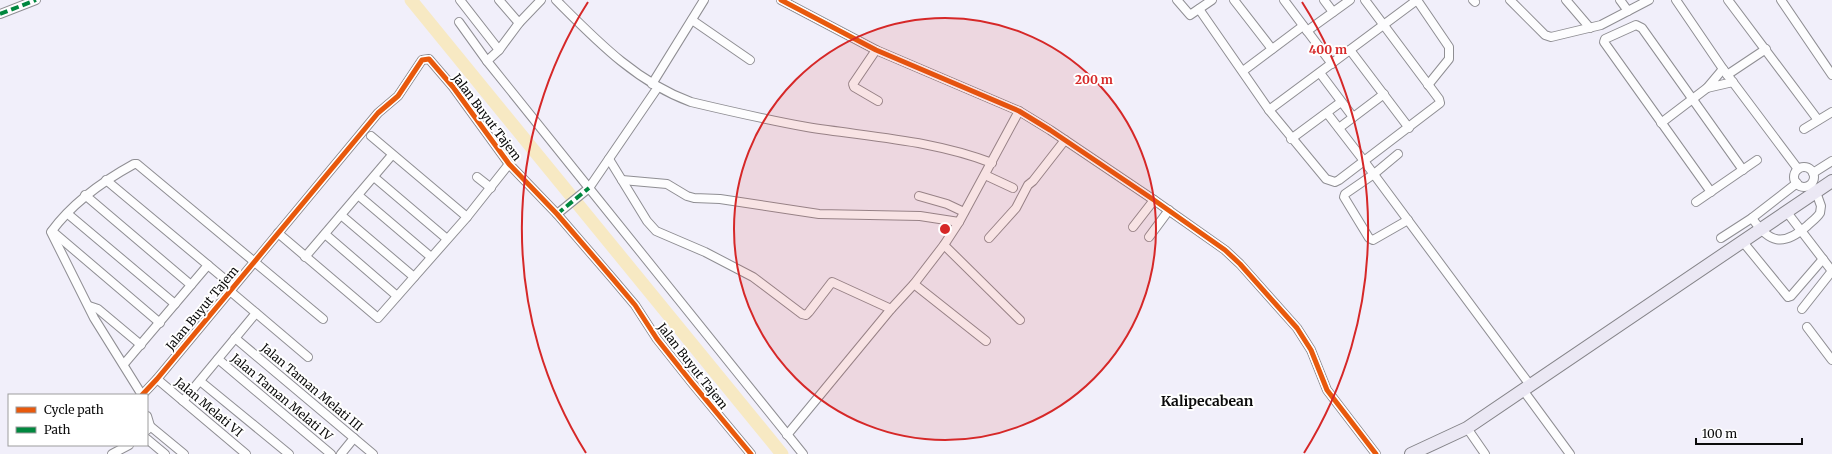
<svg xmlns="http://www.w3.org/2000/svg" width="1832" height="454" font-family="Merriweather,serif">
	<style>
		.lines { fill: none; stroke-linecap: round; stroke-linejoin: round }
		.river { stroke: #f7e9c3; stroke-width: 13 }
		.street-casing { stroke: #8f8e93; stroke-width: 10 }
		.secondary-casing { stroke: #858489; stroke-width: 14 }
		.street { stroke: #fdfdfe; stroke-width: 8 }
		.secondary { stroke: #ebe8f4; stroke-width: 12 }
		.quiet { stroke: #00873e; stroke-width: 4; stroke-dasharray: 8 4; stroke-linecap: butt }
		.cycleway-casing { stroke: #fff; stroke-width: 8 }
		.cycleway { stroke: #e8590c; stroke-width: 5 }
		.ring { fill: none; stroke: #d62828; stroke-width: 2 }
		.labels { text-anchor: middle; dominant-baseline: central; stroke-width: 4; stroke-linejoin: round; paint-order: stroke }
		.street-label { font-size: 12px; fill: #0b0b0b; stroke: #fff }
		.quarter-label { font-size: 14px; font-weight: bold; fill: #0b0b0b; stroke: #fff }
		.centre { fill: #d62828; stroke: #fff; stroke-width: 2 }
		.ring-label { font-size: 12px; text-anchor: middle; font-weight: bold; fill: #d62828; stroke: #fff; stroke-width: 4; stroke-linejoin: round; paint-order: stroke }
	</style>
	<rect width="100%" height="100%" fill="#f1effa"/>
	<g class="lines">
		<!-- river -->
		<polyline class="river" points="411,0 782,454"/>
		<defs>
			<g id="street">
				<polyline points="460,0 499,50"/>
				<polyline points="499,0 519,23"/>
				<path d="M556 0C596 40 636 82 691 102 729 111 768 120 807 127 869 137 933 140 992 163"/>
				<polyline points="781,0 876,50 1019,111 1050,130 1154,200 1225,250 1240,264 1297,328 1311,350 1327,390 1376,454"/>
				<polyline points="1177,0 1190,15 1212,0"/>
				<polyline points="1234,0 1272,49"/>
				<polyline points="1284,0 1332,64"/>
				<polyline points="1324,0 1333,12"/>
				<polyline points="1417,0 1449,47 1449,59 1428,85"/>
				<polyline points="1473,0 1475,2"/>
				<polyline points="1510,0 1545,35 1551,37 1601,25 1649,0"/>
				<polyline points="1566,0 1590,28"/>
				<polyline points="1620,0 1628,11"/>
				<polyline points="1676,0 1723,69 1798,169"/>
				<polyline points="1728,0 1818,120"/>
				<polyline points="1781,0 1832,75"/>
				<polyline points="1199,9 1269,110 1326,179 1335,182 1339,180 1440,103 1439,99 1365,0"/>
				<polyline points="0,14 36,0"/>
				<polyline points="692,20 750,60"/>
				<polyline points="459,22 487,61 589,188 557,214"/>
				<polyline points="1307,31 1350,0"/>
				<polyline points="876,50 853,84 854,87 878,101"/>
				<polyline points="1350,50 1409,128"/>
				<polyline points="487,61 499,50 519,23 541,0"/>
				<polyline points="1723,69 1707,88 1733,82"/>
				<polyline points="1243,71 1303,26"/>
				<polyline points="1320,73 1353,117"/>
				<polyline points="1727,75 1766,49"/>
				<polyline points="652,84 704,0"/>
				<polyline points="658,87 589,188 803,454"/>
				<polyline points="1269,110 1417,0"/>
				<polyline points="1327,113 1364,161 1530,385"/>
				<polyline points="1661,123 1707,88"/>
				<polyline points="1339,128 1384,94"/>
				<polyline points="1804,129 1832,112"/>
				<polyline points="371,136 467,217"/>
				<polyline points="1291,139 1341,102"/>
				<polyline points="1398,154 1374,174 1345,194 1344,197 1369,238 1373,240 1408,220"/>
				<polyline points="609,159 647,221 656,231 705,252 753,277 802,314 806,315 809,312 832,282 891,309"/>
				<circle cx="1804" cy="177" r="10"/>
				<polyline points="1813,173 1832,161"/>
				<polyline points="985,175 1013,188"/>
				<polyline points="374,177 447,239"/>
				<polyline points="477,177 491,188"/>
				<polyline points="106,180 233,286"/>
				<polyline points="622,180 667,184 687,196 694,198 720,199 819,214 920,216 959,222"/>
				<polyline points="1711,192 1604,42 1605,39 1636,25 1642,28 1743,170"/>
				<polyline points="85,195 191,285"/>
				<polyline points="358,195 431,257"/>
				<polyline points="919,196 947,204 964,212"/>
				<polyline points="1696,202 1757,160"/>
				<polyline points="1786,211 1832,271"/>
				<polyline points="68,214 175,304"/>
				<polyline points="341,215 414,277"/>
				<path d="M1752 218C1769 243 1783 247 1807 226 1811 222 1817 218 1820 213L1821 206 1816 192"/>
				<polyline points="1133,227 1154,200"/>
				<polyline points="52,231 160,323"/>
				<polyline points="278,233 378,318 467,217 509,164"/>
				<polyline points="325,234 397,296"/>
				<polyline points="1149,237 1169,210"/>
				<polyline points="989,238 1016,208 1028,185 1033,181 1065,140"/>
				<polyline points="1721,238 1752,218 1797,183"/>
				<polyline points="1743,242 1788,297 1791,296 1823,259"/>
				<polyline points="944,245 1020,320"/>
				<polyline points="305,257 392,155"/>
				<polyline points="914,284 986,341"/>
				<polyline points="230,291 308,357"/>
				<polyline points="89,306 98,309 141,345"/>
				<polyline points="1802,309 1832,271"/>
				<polyline points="1807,327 1832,360"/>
				<polyline points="235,338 373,454"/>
				<polyline points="218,359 331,454"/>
				<polyline points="124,364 208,265"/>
				<polyline points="157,379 246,454"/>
				<polyline points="200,381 289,454"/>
				<polyline points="1523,390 1570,454"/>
				<polyline points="142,395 157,379 378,113 398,96 422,60 429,59 453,87 509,164 557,214 613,279 635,305 657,339 692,383 751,454"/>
				<path d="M142 395 94 318 51 232C73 202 103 181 134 164H137L323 319"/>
				<polyline points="183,401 256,313"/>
				<polyline points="147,416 150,426 147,430"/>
				<polyline points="150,426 184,454"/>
				<polyline points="1467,428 1485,454"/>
				<polyline points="787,435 891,309 914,284 944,245 959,222 1019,111"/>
				<polyline points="147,439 165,454"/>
				<polyline points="112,454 129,445"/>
				<polyline points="341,454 354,438"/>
			</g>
			<polyline id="secondary" points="1411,454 1467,428 1832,181"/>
		</defs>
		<!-- street casing -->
		<use href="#street" class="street-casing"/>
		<!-- secondary casing -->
		<use href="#secondary" class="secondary-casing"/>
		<!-- street -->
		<use href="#street" class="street"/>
		<!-- secondary -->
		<use href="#secondary" class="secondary"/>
		<!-- quiet -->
		<g class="quiet">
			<polyline points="0,14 36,0"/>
			<polyline points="557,214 589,188"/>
		</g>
		<defs>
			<g id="cycleway">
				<polyline points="781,0 876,50 1019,111 1050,130 1154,200 1225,250 1240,264 1297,328 1311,350 1327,390 1376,454"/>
				<polyline points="142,395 157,379 378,113 398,96 422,60 429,59 453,87 509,164 557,214 613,279 635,305 657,339 692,383 751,454"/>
			</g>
		</defs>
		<!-- cycleway casing -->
		<use href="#cycleway" class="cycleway-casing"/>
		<!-- cycleway -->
		<use href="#cycleway" class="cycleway"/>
	</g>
	<!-- distance rings -->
	<circle cx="945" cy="229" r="211" fill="#d62828" fill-opacity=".12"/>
	<g class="ring">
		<circle cx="945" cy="229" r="211"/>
		<path d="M586 453A423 423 0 0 1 588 2M1302 2A423 423 0 0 1 1304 453"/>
	</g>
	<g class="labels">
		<!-- street labels -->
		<g class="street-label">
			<text transform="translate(487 117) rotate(53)">Jalan Buyut Tajem</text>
			<text transform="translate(202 308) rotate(-50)">Jalan Buyut Tajem</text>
			<text transform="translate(693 366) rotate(52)">Jalan Buyut Tajem</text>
			<text transform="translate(312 387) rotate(40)">Jalan Taman Melati III</text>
			<text transform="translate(282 397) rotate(40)">Jalan Taman Melati IV</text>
			<text transform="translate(209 407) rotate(40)">Jalan Melati VI</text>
		</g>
		<!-- quarter labels -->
		<g class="quarter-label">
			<text x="1207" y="401">Kalipecabean</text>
		</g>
	</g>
	<circle cx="945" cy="229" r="6" class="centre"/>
	<g class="ring-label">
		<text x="1328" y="54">400 m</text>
		<text x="1094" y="84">200 m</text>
	</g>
	<!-- legend -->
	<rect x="8" y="394" width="140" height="52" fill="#ffffff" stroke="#9d9d9d"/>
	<rect x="16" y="407" width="20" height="6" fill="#e8590c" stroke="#9d9d9d"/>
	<text x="44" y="414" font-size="12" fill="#0b0b0b">Cycle path</text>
	<rect x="16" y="427" width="20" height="6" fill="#00873e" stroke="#9d9d9d"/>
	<text x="44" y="434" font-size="12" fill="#0b0b0b">Path</text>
	<!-- scale -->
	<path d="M1696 438v6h106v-6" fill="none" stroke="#0b0b0b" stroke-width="2"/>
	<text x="1702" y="438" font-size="12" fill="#0b0b0b" stroke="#ffffff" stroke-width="3" paint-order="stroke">100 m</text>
</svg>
